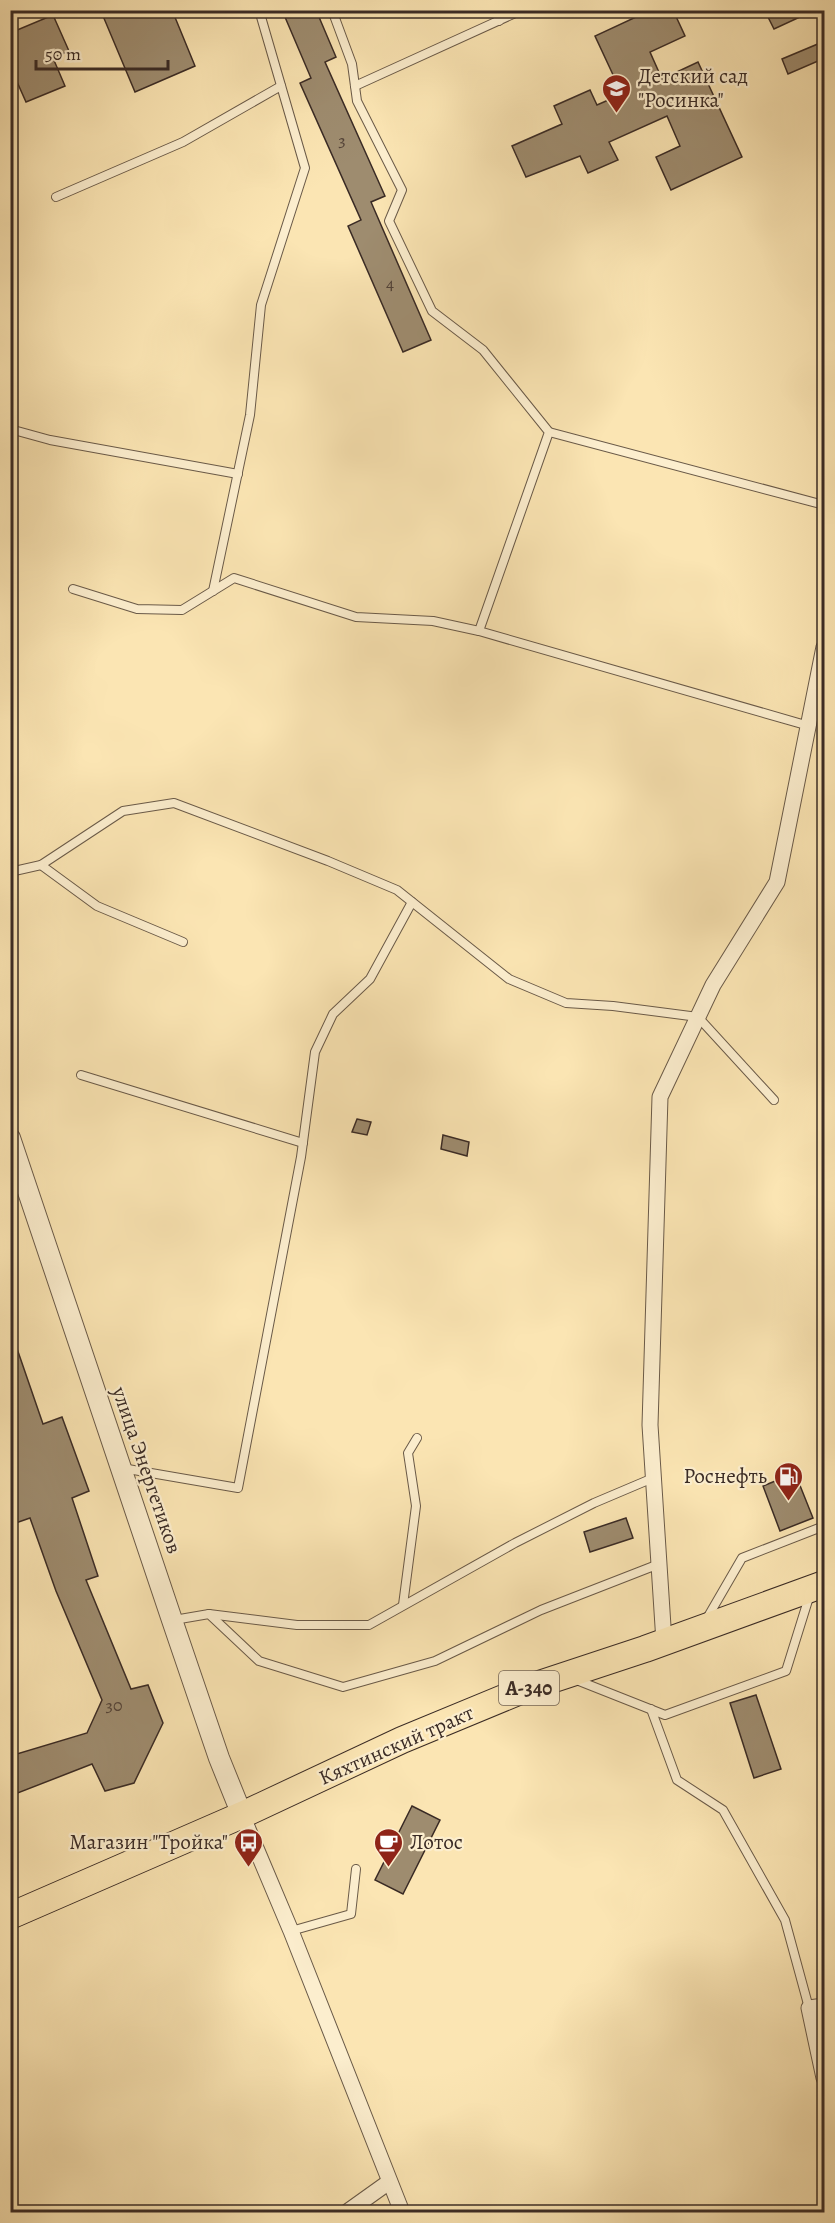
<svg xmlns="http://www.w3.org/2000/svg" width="835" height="2223" font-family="Alegreya,serif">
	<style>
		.building { fill: #9e8c6f; stroke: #3a2b25; stroke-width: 1.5 }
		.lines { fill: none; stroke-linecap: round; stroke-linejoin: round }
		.service-casing { stroke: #6a5a48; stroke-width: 10 }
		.minor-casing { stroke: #6a5a48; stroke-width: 17 }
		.tertiary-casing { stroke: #6a5a48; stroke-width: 22 }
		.trunk-casing { stroke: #3a2b25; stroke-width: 28 }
		.service { stroke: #fceece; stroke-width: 8 }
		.minor { stroke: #fceece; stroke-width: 15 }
		.tertiary { stroke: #fceece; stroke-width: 20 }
		.trunk { stroke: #fbe5b3; stroke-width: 26 }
		.labels { text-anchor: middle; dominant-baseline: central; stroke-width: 4.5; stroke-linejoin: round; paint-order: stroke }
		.number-label { font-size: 18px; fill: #534338 }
		.shield { fill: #fceece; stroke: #746658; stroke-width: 1.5 }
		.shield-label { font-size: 20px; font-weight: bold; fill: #3a2b25 }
		.poi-label { font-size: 21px; fill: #3a2b25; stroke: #fceece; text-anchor: start }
		.street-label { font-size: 21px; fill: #3a2b25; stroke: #fceece }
	</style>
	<rect width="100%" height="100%" fill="#fbe5b3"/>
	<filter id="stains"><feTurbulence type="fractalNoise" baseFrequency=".00333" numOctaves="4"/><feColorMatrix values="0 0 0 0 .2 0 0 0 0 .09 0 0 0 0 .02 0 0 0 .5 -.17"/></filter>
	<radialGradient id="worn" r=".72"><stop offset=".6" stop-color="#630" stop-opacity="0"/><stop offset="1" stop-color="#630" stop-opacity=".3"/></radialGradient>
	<!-- building -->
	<g class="building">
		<polygon points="116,10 172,10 195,66 135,92 103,16"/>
		<polygon points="282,10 316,10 336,57 325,62 385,196 371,202 431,340 403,352 348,226 361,220 300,83 311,78"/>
		<polygon points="651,10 673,10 685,36 650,52 662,79 698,62 742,157 671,190 656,157 680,146 667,116 609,142 618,160 588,173 580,156 526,177 512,146 562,124 554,106 590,90 597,105 622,94 595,36"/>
		<polygon points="776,10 815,10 774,29 767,15"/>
		<polygon points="53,15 69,51 53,58 65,86 26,102 10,66 10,33"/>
		<polygon points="825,41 825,58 788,74 782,59"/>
		<polygon points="357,1119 371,1122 367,1135 352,1132"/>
		<polygon points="443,1135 469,1142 467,1156 441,1149"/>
		<polygon points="10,1337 13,1337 43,1424 62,1417 89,1491 72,1498 98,1576 86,1580 131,1689 148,1685 163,1723 134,1783 105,1791 92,1764 10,1796 10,1756 87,1733 102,1700 56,1591 30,1518 10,1525"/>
		<polygon points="795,1473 813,1518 780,1531 763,1486"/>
		<polygon points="626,1518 633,1538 590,1552 584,1532"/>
		<polygon points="756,1695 781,1769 754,1778 730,1703"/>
		<polygon points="412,1806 440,1820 403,1894 375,1880"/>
	</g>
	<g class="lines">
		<defs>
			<g id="service">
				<polyline points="332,10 352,64 357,101 402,190 389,221 432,311 483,350 549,432 479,631"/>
				<polyline points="495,10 499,21"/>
				<polyline points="355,86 522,10"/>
				<polyline points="56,197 183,142 281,86"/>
				<polyline points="10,429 50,440 238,474"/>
				<polyline points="549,432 824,505"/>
				<polyline points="73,589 137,609 182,610 234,578 356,617 433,621 479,631 809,726"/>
				<polyline points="213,591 250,415 261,305 305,168 259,10"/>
				<polyline points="41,865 97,906 183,942"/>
				<polyline points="10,872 41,865 123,811 174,803 328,861 397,890 509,979 566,1003 613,1006 698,1017 774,1100"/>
				<polyline points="81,1075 303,1143"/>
				<polyline points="122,1468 238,1488 301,1157 315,1052 333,1014 370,979 412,902"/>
				<polyline points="403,1605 416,1506 408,1453 417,1438"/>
				<polyline points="209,1614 297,1625 369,1625 515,1543 594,1503 653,1478"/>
				<polyline points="174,1620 209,1614 259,1661 343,1687 435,1661 541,1610 659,1564"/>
				<polyline points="706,1620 742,1558 824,1526"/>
				<polyline points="574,1679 665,1715 786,1671 810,1594"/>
				<polyline points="651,1709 677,1780 723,1810 785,1920 809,2008"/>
				<polyline points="291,1931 351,1914 356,1869"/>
			</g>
			<g id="minor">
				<polyline points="664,1642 650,1425 660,1097 713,985 777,882 824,647"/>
				<polyline points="242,1815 291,1931 402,2212"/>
				<polyline points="824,2006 809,2008 824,2078"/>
				<polyline points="347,2212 389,2182"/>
			</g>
			<polyline id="tertiary" points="10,1138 172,1620 219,1758 242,1815"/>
			<polyline id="trunk" points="10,1916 242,1815 402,1740 530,1687 645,1649 824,1584"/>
		</defs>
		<!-- service casing -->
		<use href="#service" class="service-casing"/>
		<!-- minor casing -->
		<use href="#minor" class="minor-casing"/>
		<!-- tertiary casing -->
		<use href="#tertiary" class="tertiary-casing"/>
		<!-- trunk casing -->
		<use href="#trunk" class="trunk-casing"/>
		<!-- service -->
		<use href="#service" class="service"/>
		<!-- minor -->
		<use href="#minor" class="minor"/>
		<!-- tertiary -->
		<use href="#tertiary" class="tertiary"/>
		<!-- trunk -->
		<use href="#trunk" class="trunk"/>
	</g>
	<!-- icons -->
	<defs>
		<symbol id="school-pin" viewBox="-11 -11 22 30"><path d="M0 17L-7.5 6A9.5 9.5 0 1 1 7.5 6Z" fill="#8f2418" stroke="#fceece"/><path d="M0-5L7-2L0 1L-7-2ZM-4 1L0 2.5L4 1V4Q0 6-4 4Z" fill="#fff"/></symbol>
		<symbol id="fuel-pin" viewBox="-11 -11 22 30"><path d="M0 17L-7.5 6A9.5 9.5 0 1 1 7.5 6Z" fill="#8f2418" stroke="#fceece"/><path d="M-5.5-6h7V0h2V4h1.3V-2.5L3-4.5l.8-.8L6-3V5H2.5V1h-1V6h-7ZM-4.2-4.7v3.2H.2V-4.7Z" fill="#fff"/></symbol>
		<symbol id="bus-pin" viewBox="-11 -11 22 30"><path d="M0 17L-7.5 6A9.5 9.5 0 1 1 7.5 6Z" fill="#8f2418" stroke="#fceece"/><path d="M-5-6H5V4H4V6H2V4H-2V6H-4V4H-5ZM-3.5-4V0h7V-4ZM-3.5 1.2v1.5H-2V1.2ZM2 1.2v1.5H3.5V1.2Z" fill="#fff"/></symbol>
		<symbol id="cafe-pin" viewBox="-11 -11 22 30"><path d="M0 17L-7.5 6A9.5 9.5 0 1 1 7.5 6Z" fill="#8f2418" stroke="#fceece"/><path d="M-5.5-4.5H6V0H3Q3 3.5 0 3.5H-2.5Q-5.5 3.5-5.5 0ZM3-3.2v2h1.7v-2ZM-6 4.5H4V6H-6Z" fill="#fff"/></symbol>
	</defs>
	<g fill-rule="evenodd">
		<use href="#school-pin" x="600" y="72" width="33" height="45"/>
		<use href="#fuel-pin" x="772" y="1460" width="33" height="45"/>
		<use href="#bus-pin" x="232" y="1826" width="33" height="45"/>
		<use href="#cafe-pin" x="372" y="1826" width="33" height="45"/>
	</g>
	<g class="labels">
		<!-- number labels -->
		<g class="number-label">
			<text x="342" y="140">3</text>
			<text x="390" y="283">4</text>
			<text x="114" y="1705">30</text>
		</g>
		<!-- shield labels -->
		<rect class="shield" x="499" y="1671" width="60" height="34" rx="4.5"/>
		<g class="shield-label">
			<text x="529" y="1688">А-340</text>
		</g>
		<!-- poi labels -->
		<g class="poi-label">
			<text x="638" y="76">Детский сад<tspan x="638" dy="24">"Росинка"</tspan></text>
			<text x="767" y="1476" text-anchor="end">Роснефть</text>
			<text x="228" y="1842" text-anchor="end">Магазин "Тройка"</text>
			<text x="410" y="1842">Лотос</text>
		</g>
		<!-- street labels -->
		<g class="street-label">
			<text transform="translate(147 1470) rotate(71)">улица Энергетиков</text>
			<text transform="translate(396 1745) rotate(-24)">Кяхтинский тракт</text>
		</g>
	</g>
	<!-- margin -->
	<rect width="835" height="2223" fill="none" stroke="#fbe5b3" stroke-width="36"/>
	<rect x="12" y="12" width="811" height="2199" fill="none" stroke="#3a2b25" stroke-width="3"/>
	<rect x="18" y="18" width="799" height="2187" fill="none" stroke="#3a2b25" stroke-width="1.5"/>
	<!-- scale -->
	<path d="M36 60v9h132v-9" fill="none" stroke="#3a2b25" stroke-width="3"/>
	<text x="45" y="60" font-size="18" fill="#3a2b25" stroke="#fceece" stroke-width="4.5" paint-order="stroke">50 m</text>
	<rect width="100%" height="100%" filter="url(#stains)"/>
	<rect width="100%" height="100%" fill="url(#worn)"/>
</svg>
